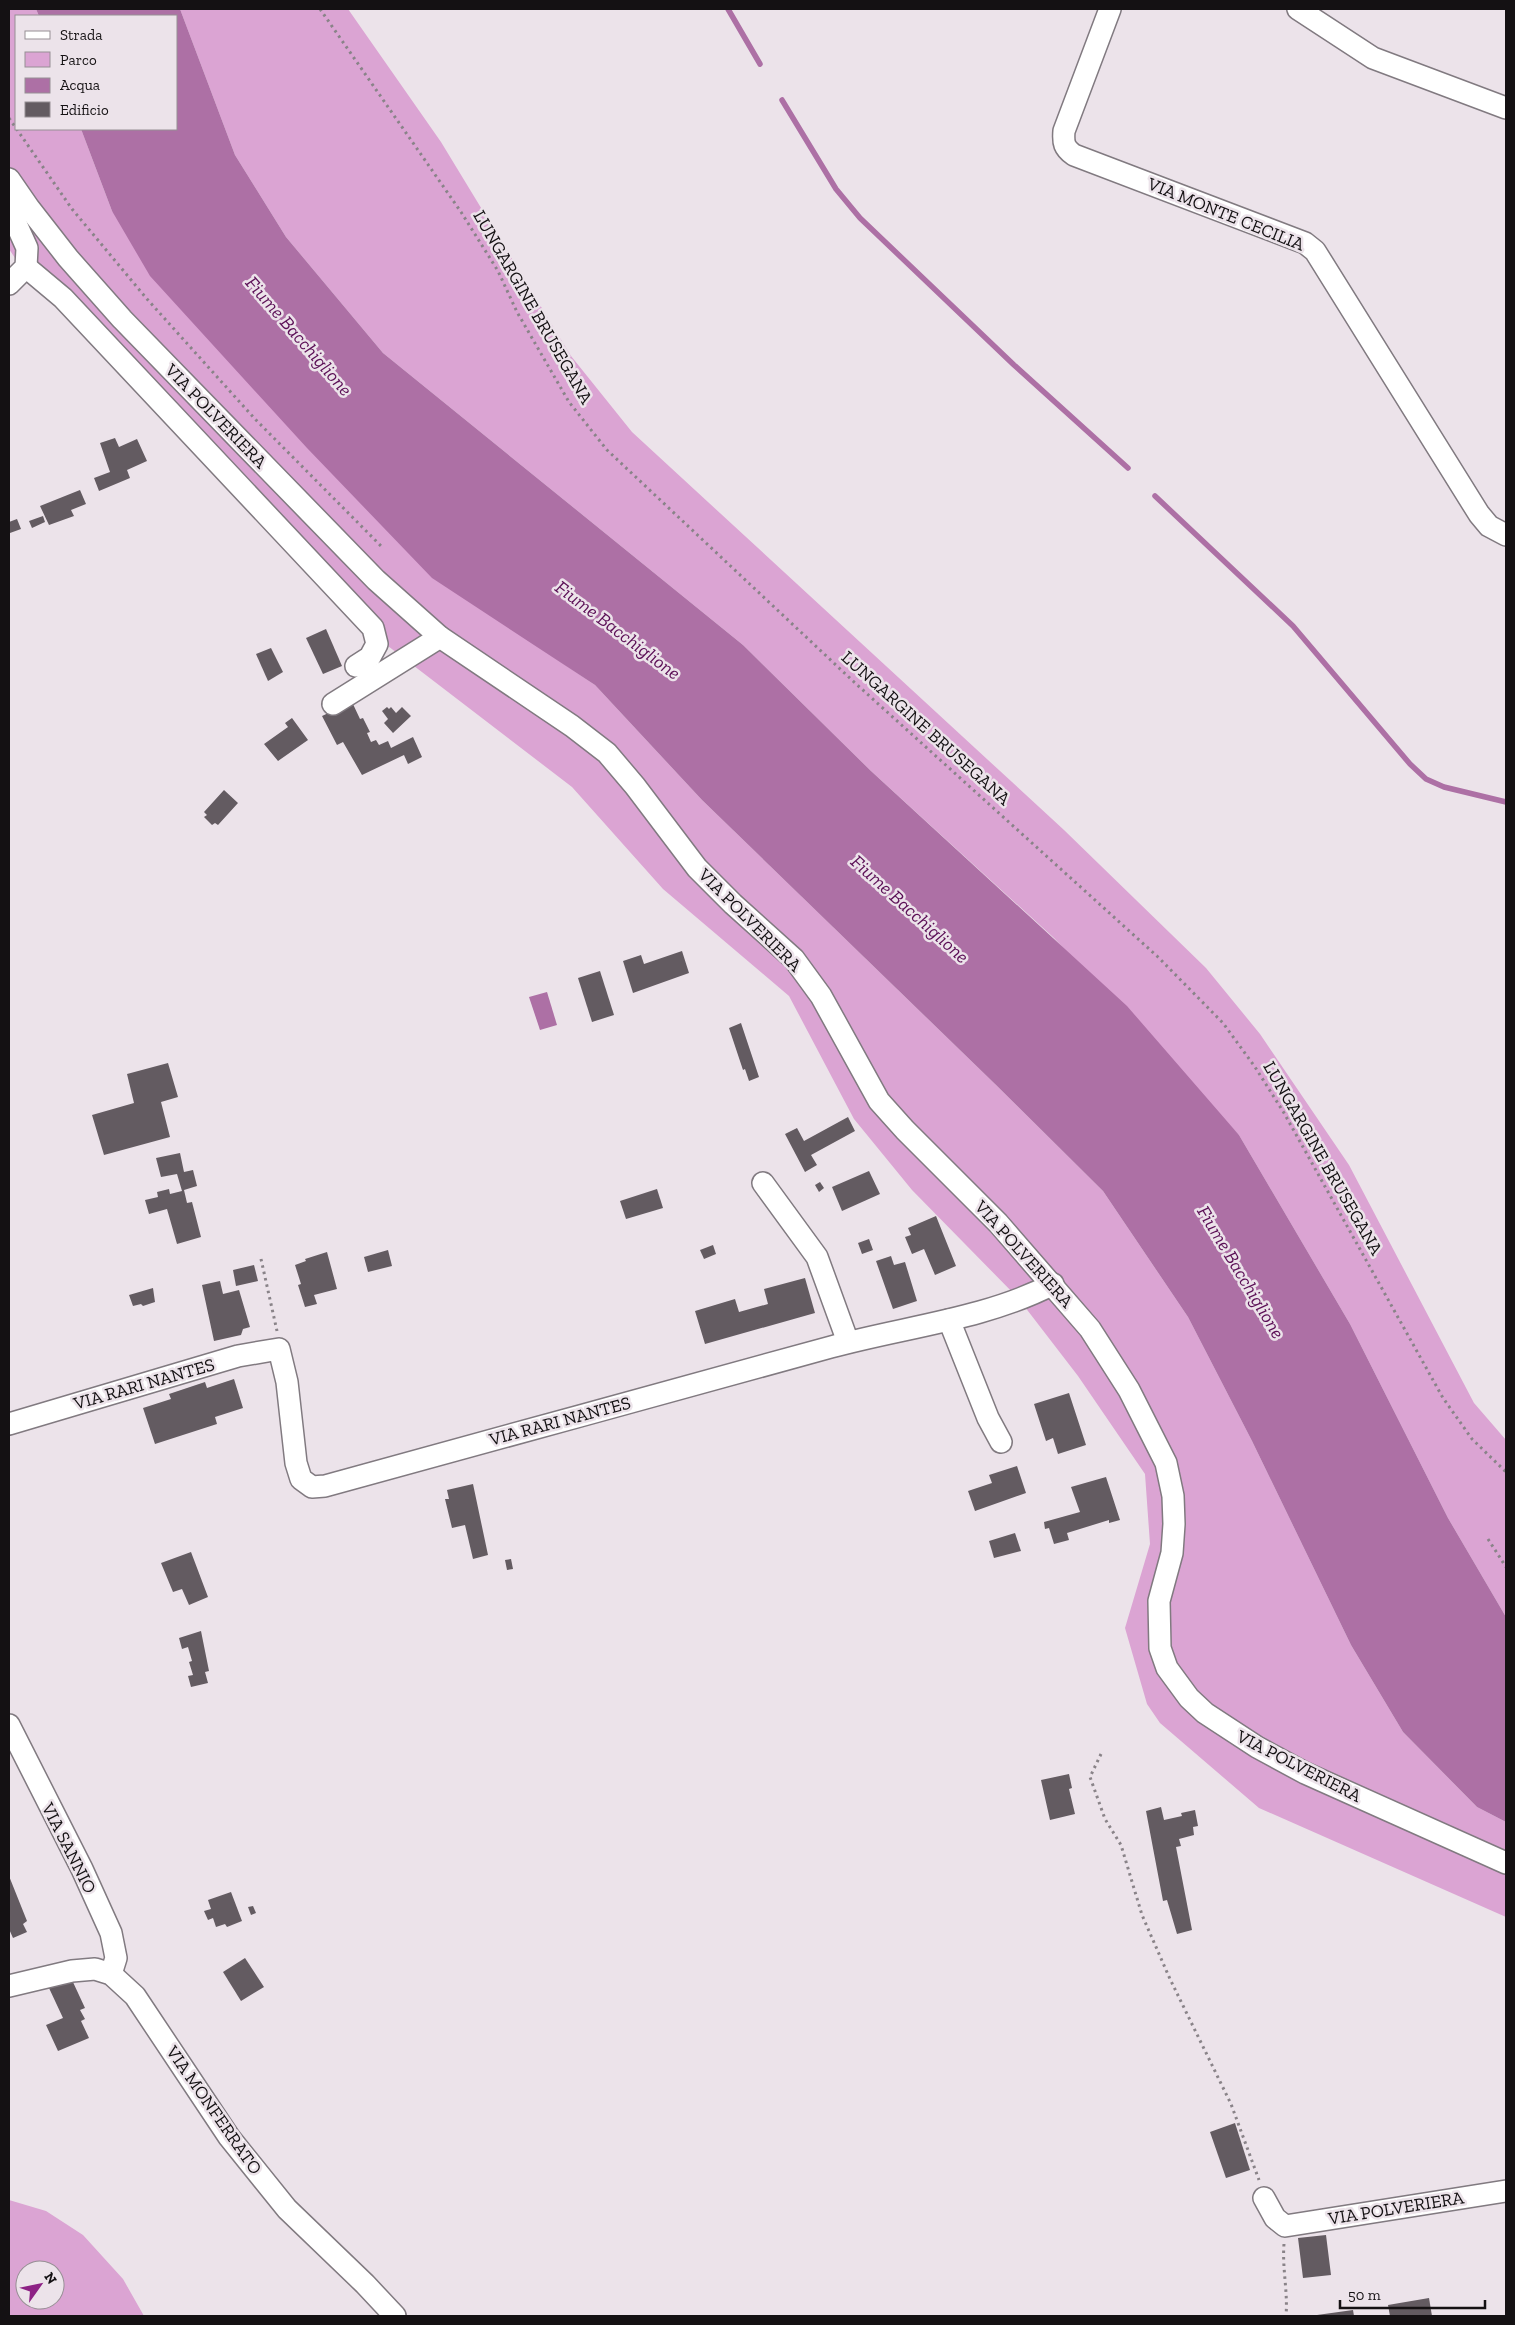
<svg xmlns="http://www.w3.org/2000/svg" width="1515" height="2325" font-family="'Zilla Slab',serif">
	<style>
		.green { fill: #dba4d3; fill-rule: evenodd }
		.water { fill: #ad70a5 }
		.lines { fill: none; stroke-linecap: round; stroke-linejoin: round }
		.stream { stroke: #ad70a5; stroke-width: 5.5 }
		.building { fill: #635b61 }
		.minor-casing { stroke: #817a80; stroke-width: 24 }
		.path { stroke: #898388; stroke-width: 3; stroke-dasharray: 2.5 4; stroke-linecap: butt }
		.minor { stroke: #fff; stroke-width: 21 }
		.labels { text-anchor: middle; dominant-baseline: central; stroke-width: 5; stroke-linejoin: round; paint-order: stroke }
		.street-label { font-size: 18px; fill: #141113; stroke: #ece3ea }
		.water-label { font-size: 19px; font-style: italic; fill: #5b0f56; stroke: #ece3ea }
	</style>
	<rect width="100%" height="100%" fill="#ece3ea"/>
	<!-- green -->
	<g class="green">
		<polygon points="9,9 36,9 39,16 16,16 16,129 81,129 112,211 528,640 595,685 702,800 995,1084 1103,1191 1188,1317 1252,1441 1351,1645 1403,1732 1477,1807 1506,1822 1506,1917 1259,1808 1160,1723 1147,1704 1125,1628 1150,1544 1145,1474 1078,1376 1018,1298 912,1190 854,1119 789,996 663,889 572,787 371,633 23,270 9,249"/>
		<polygon points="180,9 348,9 441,142 571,356 632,432 1064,830 1206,968 1260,1034 1349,1165 1474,1403 1506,1440 1506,1617 1448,1518 1350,1324 1239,1135 1054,938 871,771 743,645 383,353 286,237 235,155"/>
		<path d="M9 2200 46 2211 83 2235 123 2279 144 2316H9ZM25 2270H55V2300H25Z"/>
	</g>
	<!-- water -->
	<g class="water">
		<polygon points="36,9 180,9 235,155 286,237 383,353 743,645 871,771 1127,1006 1239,1135 1350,1324 1448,1518 1506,1617 1506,1822 1477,1807 1403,1732 1351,1645 1252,1441 1188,1317 1103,1191 995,1084 702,800 595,685 432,578 307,448 150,276 112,211 81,129 176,129 176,16 39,16"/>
		<polygon points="547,992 557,1025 540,1030 529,997"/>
	</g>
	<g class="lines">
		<!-- stream -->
		<g class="stream">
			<polyline points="728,9 760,64"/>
			<polyline points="782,100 836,189 860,218 1014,365 1128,468"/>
			<polyline points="1155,496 1293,626 1410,764 1426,779 1444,787 1506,802"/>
		</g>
	</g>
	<!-- building -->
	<g class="building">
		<polygon points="115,438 119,447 137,439 147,461 127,470 130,478 99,491 94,478 110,472 100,443"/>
		<polygon points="80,490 86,504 71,510 74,516 49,525 40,506"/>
		<polygon points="43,516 45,522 32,528 29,521"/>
		<polygon points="17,519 21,529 10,533 9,522"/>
		<polygon points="326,629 342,666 323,674 306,638"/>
		<polygon points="271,648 283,672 268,681 256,654"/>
		<polygon points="352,702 360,719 363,718 370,732 367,733 371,742 376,740 379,745 388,741 391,748 413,737 422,757 408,764 404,755 362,775 343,742 337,745 322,716"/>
		<polygon points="387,707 389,709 391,707 396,713 402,707 411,716 393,733 384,723 388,719 382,711"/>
		<polygon points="292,718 308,740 278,761 264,744 288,727 285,723"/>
		<polygon points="224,790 238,803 218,825 215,823 212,825 204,817 207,815 204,812"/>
		<polygon points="682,951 689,973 633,993 623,961 641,955 644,964"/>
		<polygon points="600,971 614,1015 592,1022 578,978"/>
		<polygon points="741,1023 759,1077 749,1081 745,1069 743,1070 729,1028"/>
		<polygon points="168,1063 178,1097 161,1102 170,1137 104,1155 92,1115 134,1103 127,1074"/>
		<polygon points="848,1117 855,1131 811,1155 817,1165 805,1172 785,1134 797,1128 804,1141"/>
		<polygon points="180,1153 184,1172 193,1170 197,1186 184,1190 187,1203 192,1202 201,1237 177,1244 167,1209 149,1214 145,1200 158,1197 157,1192 169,1189 170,1194 182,1191 177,1174 161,1177 156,1158"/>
		<polygon points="869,1171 880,1194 842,1211 832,1187"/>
		<polygon points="820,1182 824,1188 819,1192 815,1185"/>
		<polygon points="657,1189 663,1208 626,1219 620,1201"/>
		<polygon points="936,1216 956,1266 935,1275 924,1249 912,1254 905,1237 911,1235 908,1228"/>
		<polygon points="869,1239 873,1250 862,1254 858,1243"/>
		<polygon points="713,1245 716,1254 704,1259 700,1250"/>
		<polygon points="388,1250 392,1266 368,1272 364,1257"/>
		<polygon points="327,1252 337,1289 314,1295 317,1304 305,1307 298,1285 301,1284 295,1265 306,1261 305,1259"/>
		<polygon points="891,1256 894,1265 905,1262 917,1301 893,1309 876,1261"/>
		<polygon points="254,1265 258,1281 236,1286 233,1270"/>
		<polygon points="805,1278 815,1313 705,1344 695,1311 735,1299 739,1312 768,1304 764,1289"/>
		<polygon points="220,1281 223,1294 239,1290 250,1327 243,1329 241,1335 214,1341 202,1285"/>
		<polygon points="153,1288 155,1302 143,1306 141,1304 133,1306 129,1295"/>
		<polygon points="234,1379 243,1408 215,1417 217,1424 155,1444 143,1408 171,1399 169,1394 205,1382 207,1388"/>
		<polygon points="1069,1393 1086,1445 1058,1454 1053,1438 1046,1441 1034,1404"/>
		<polygon points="1017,1466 1026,1493 975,1511 968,1491 992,1483 989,1475"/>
		<polygon points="1106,1477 1120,1520 1109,1523 1109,1520 1067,1533 1069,1540 1054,1544 1049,1528 1045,1529 1044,1522 1080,1512 1071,1487"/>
		<polygon points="473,1484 488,1555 473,1559 465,1525 452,1528 445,1499 449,1499 447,1490"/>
		<polygon points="1015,1533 1021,1551 994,1558 989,1541"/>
		<polygon points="191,1552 208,1597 189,1605 182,1589 173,1592 161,1563"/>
		<polygon points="511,1559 513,1569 507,1570 505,1560"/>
		<polygon points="201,1631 209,1671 205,1672 208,1683 191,1687 188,1676 193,1675 189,1662 192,1661 188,1647 182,1649 179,1638"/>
		<polygon points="1069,1774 1072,1788 1069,1789 1075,1814 1050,1820 1041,1780"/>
		<polygon points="1161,1807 1164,1820 1182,1816 1181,1813 1195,1810 1198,1826 1193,1827 1194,1835 1179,1839 1181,1846 1176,1847 1192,1930 1177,1934 1167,1900 1163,1901 1146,1811"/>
		<polygon points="9,1876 27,1921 23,1924 27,1932 13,1938 9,1929"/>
		<polygon points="231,1892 242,1921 227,1927 225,1924 216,1927 213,1918 208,1920 204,1911 211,1909 208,1900"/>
		<polygon points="253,1906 256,1913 251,1915 248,1907"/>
		<polygon points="245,1958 264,1987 241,2001 223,1972"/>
		<polygon points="72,1980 85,2008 80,2010 85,2019 81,2021 89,2038 58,2051 46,2025 63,2018 49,1988"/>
		<polygon points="1235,2123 1250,2170 1226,2178 1210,2132"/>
		<polygon points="1326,2235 1331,2275 1303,2278 1298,2238"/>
		<polygon points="1429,2298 1432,2316 1390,2316 1388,2305"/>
		<polygon points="1353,2310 1354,2316 1317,2316 1317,2315"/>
	</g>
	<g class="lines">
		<defs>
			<g id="minor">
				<path d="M1110 9 1064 131C1063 143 1064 148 1074 155L1305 243 1315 251 1479 514 1489 526 1506 535"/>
				<polyline points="1298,9 1373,58 1506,108"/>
				<polyline points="9,179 29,208 68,258 122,319 376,580 440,637 572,726 607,753 635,786 697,868 733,904 794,959 821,996 879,1101 905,1130 998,1223 1090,1329 1129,1390 1166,1463 1173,1496 1174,1524 1172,1553 1159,1601 1160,1648 1167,1668 1189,1698 1205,1713 1257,1747 1305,1773 1506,1863"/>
				<polyline points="9,208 27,248 26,267 9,284"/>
				<polyline points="26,267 63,298 373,628 377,644 370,657 356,666"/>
				<polyline points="333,704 440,637"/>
				<polyline points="763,1183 817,1257 848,1342"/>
				<polyline points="949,1320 988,1418 1001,1442"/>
				<path d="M9 1424 238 1356 279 1349 287 1382 296 1463 301 1479 312 1487 325 1486C494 1440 662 1393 831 1347 903 1327 986 1319 1053 1284"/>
				<polyline points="9,1725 82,1869 111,1933 116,1958 111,1974"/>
				<polyline points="9,1986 72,1971 95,1969 111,1974 135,1996 229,2137 287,2209 365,2284 395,2316"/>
				<polyline points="1264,2198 1275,2218 1285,2226 1506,2191"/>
			</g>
		</defs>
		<!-- minor casing -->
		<use href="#minor" class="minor-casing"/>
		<!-- path -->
		<g class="path">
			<polyline points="320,9 461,212 498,271 517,312 569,402 607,450 854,682 1158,957 1223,1023 1255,1067 1284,1113 1443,1398 1472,1439 1506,1472"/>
			<polyline points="9,118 72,209 147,299 255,419 383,548"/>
			<polyline points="261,1259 277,1331"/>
			<polyline points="1488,1539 1506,1567"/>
			<polyline points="1101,1754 1090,1777 1105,1819 1121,1845 1142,1915 1170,1979 1231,2104 1259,2180"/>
			<path d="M1284 2244C1282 2268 1288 2291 1286 2316"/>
		</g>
		<!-- minor -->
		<use href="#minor" class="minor"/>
	</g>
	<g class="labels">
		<!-- street labels -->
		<g class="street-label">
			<text transform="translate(1226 214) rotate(22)">VIA MONTE CECILIA</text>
			<text transform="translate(533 307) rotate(60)">LUNGARGINE BRUSEGANA</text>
			<text transform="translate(216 416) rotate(46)">VIA POLVERIERA</text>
			<text transform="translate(926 728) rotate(42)">LUNGARGINE BRUSEGANA</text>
			<text transform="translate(750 920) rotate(45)">VIA POLVERIERA</text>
			<text transform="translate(1323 1158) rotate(60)">LUNGARGINE BRUSEGANA</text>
			<text transform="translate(1024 1254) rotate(48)">VIA POLVERIERA</text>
			<text transform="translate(144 1384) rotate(-16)">VIA RARI NANTES</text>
			<text transform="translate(560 1421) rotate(-15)">VIA RARI NANTES</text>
			<text transform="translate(1299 1766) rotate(27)">VIA POLVERIERA</text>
			<text transform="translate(69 1848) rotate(63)">VIA SANNIO</text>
			<text transform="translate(214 2110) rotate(55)">VIA MONFERRATO</text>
			<text transform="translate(1396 2208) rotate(-9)">VIA POLVERIERA</text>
		</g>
		<!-- water labels -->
		<g class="water-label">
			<text transform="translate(299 336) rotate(49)">Fiume Bacchiglione</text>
			<text transform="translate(618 630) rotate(37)">Fiume Bacchiglione</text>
			<text transform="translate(910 909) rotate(42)">Fiume Bacchiglione</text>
			<text transform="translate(1241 1272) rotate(59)">Fiume Bacchiglione</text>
		</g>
	</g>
	<!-- border -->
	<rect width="1515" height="2325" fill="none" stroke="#141113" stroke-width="20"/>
	<!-- legend -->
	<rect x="15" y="15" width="162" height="115" fill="#ece3ea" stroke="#968f94"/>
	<rect x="25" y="31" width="25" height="8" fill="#ffffff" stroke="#968f94"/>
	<text x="60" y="40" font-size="15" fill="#141113">Strada</text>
	<rect x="25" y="52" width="25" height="15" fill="#dba4d3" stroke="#968f94"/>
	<text x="60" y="65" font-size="15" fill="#141113">Parco</text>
	<rect x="25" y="78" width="25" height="15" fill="#ad70a5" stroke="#968f94"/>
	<text x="60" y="90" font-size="15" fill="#141113">Acqua</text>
	<rect x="25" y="102" width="25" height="15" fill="#635b61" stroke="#968f94"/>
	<text x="60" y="115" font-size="15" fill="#141113">Edificio</text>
	<!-- north arrow -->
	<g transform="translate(40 2285) rotate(57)"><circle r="24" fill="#ece3ea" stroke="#968f94"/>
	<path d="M0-4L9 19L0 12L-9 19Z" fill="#8d2185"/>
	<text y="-8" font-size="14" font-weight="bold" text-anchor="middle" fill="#141113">N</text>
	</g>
	<!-- scale -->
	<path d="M1340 2300v8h145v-8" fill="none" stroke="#141113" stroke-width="2.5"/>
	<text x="1348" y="2300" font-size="15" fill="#141113" stroke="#ece3ea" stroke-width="4" paint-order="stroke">50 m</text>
</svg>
